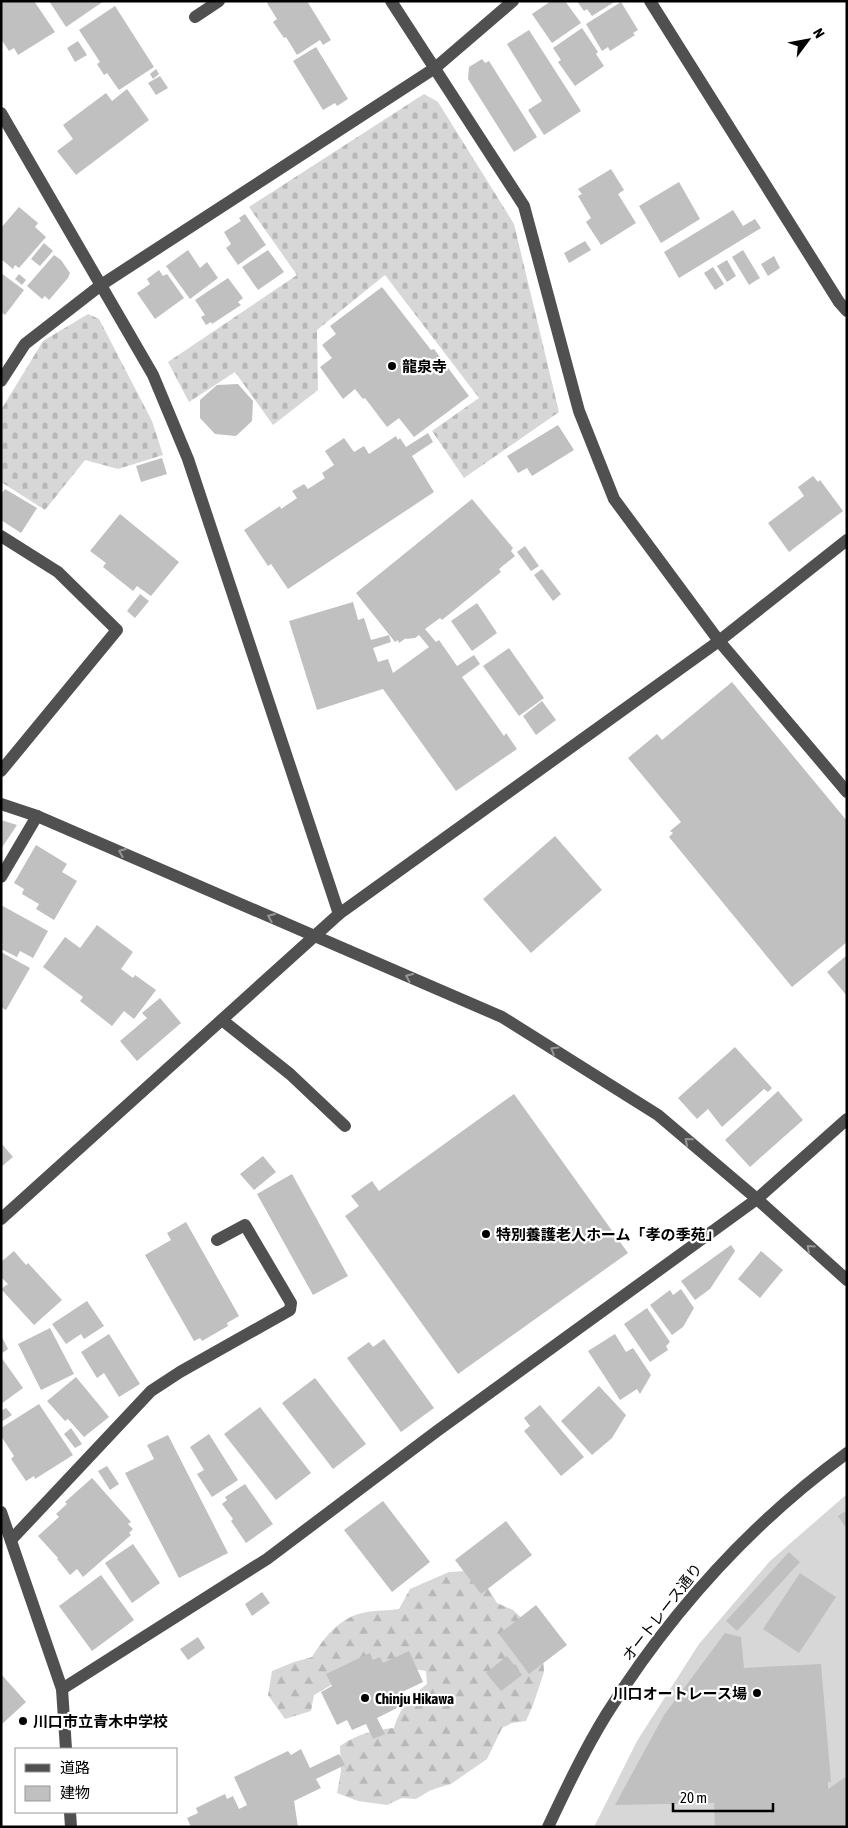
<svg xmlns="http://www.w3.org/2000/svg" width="848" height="1828" font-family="'Asap Condensed','Noto Sans JP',sans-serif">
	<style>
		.forest { fill: url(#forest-firs) }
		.cemetery { fill: url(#cemetery-stones) }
		.garden { fill: #d7d7d7 }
		.building { fill: #c0c0c0 }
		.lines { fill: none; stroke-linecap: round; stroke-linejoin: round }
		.minor { stroke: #505050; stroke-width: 12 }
		.oneway { stroke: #969696 }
		.poi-dot { fill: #000; stroke: #fff; stroke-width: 2 }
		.labels { text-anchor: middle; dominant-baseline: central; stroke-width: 4.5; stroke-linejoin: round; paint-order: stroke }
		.poi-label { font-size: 15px; font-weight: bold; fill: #000; stroke: #fff; text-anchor: start }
		.street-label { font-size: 15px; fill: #000; stroke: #fff }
	</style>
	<defs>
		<pattern id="forest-firs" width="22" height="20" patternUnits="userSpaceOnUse" patternTransform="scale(1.25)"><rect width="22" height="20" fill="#d7d7d7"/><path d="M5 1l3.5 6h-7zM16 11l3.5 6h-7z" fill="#b7b7b7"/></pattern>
		<pattern id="cemetery-stones" width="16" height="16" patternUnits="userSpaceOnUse" patternTransform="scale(1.25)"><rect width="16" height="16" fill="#d7d7d7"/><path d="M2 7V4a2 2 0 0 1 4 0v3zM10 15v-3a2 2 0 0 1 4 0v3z" fill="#b7b7b7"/></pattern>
	</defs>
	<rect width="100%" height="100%" fill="#fff"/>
	<!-- forest -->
	<path class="forest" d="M469 1571 483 1580 497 1603 513 1610 527 1623 543 1653 544 1672 533 1705 526 1721 512 1723 502 1728 487 1759 451 1784 431 1790 416 1799 402 1798 387 1805 358 1801 337 1793 341 1771 340 1746C357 1734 374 1730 394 1728 401 1706 409 1698 427 1684L426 1671 407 1668 343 1678 314 1695 311 1711 285 1719 268 1695 272 1671 294 1662 312 1657C325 1636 341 1616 367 1612 378 1610 388 1611 399 1609L410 1589 449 1572Z"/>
	<!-- cemetery -->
	<g class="cemetery">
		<polygon points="424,94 438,102 514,224 559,412 464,478 432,431 479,398 385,275 317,330 318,390 273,425 235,372 189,402 168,362 297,275 249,207"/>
		<polygon points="88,314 99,319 152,421 163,455 118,469 85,460 45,510 1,482 1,410 43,341"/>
	</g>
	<!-- garden -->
	<polygon class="garden" points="847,1494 847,1827 594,1827 637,1741 699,1644 770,1561"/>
	<!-- building -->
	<g class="building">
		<polygon points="1,1 34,1 55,32 18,55 14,48 9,51 1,39"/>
		<polygon points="49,1 104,1 66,27"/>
		<polygon points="269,1 307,1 331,40 323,45 320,40 297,55 286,37 284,38 273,22 277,19 267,3"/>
		<polygon points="551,1 565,1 581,23 552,43 532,14"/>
		<polygon points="577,1 616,1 592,16 587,9 584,11"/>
		<polygon points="621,2 638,30 633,33 635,35 610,51 608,47 602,51 586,24"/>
		<polygon points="115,6 154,67 119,90 107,73 104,75 97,64 100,62 79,30"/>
		<polygon points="582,28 598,52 596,54 604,66 575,86 558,62 561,60 553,48"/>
		<polygon points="529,30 581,111 544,135 528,110 542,101 507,44"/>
		<polygon points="78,41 87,55 75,62 67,48"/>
		<polygon points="316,47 348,99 337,106 335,103 323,110 293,61"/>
		<polygon points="482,59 485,63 489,61 537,137 514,152 468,79 469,67"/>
		<polygon points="156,69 159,74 153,79 150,74"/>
		<polygon points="160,76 168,88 156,95 148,83"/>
		<polygon points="127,89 149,120 76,175 57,151 73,139 63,125 106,93 112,101"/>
		<polygon points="611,169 624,190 618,194 636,223 601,245 586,222 591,218 578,196 582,194 578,189"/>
		<polygon points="679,182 700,219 661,243 639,206"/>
		<polygon points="19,207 38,223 35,227 46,237 19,268 15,265 13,269 1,259 1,228"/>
		<polygon points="733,210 743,226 755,219 761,228 679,278 664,252"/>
		<polygon points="245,214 266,245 238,265 226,248 231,244 224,232 241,221 239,218"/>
		<polygon points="585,241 591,250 569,263 564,253"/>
		<polygon points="44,243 53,251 40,266 31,259"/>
		<polygon points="188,250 200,268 207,262 218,278 190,299 166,266"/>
		<polygon points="268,250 284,272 258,290 242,267"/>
		<polygon points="743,250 760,278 749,285 732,257"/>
		<polygon points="54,255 61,260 70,273 68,278 49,300 45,296 42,299 27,286"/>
		<polygon points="774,256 780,268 768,276 761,264"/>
		<polygon points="727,260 736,276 727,282 717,266"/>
		<polygon points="713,267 724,284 715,290 704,273"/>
		<polygon points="159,270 163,276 167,274 184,298 155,319 137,293 150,284 147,279"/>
		<polygon points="1,273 24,290 5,315 1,312"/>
		<polygon points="19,274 26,280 22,285 15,279"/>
		<polygon points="228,278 243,298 238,302 241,305 212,324 211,322 206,325 201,317 205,315 195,300"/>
		<polygon points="382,287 431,350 434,349 469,396 414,437 399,418 387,427 365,398 363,399 355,389 343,399 320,367 332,358 322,345 336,334 330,326"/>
		<polygon points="238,384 253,401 252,421 236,436 215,434 200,418 200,400 217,385"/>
		<polygon points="558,425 574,450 532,476 527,468 518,473 507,456"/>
		<polygon points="428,433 433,442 412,456 434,492 288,589 271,564 268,566 244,530 280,506 281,509 297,498 292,491 304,484 308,489 325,478 322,473 334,465 325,451 344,438 354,452 364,446 369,454 396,436 398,440 400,438 406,447"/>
		<polygon points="162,458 167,474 141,482 136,466"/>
		<polygon points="813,476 818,482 820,480 843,511 789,552 768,523 804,496 798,487"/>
		<polygon points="5,489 37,508 21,533 1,520 1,495"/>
		<polygon points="472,499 513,548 511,551 515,556 499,569 501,572 442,620 440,618 425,629 436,642 439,640 457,666 474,655 480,664 462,677 504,736 506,733 517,749 456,791 383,689 317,710 289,621 353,602 358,620 364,618 371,640 389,635 391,642 373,648 378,662 388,659 393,673 429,647 419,635 415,638 406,639 406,638 399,643 398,640 395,642 356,593"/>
		<polygon points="120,514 179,562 151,596 137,586 133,591 103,567 106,563 90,551"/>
		<polygon points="525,546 539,566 531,571 517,552"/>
		<polygon points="542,569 561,594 553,601 534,575"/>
		<polygon points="140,594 149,601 135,618 127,611"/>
		<polygon points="477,603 497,633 472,651 451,621"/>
		<polygon points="509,648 544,698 519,716 483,666"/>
		<polygon points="732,682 847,821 847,942 792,987 669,837 673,833 670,831 681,822 628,758 657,734 662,740"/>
		<polygon points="542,701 556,720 536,735 523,716"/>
		<polygon points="1,820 17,825 1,849"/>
		<polygon points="555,836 602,890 531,953 483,899"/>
		<polygon points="36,845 67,864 62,872 77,881 54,920 36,909 39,904 22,894 24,889 14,883"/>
		<polygon points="1,905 48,931 33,958 20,951 17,957 1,949 3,944 1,943"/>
		<polygon points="97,925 133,952 121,969 133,978 135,975 156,990 134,1019 124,1011 112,1026 80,1001 83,997 43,967 65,937 80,948"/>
		<polygon points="1,952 30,968 6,1010 1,1007"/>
		<polygon points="847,955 847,996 827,972"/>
		<polygon points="160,998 181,1023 137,1061 120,1041 147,1018 142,1013"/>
		<polygon points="735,1047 772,1088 768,1092 764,1089 722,1127 708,1109 697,1119 678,1098"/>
		<polygon points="778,1091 803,1120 750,1167 725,1140"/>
		<polygon points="514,1094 628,1253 458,1374 345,1216 359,1206 351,1196 372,1181 379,1191"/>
		<polygon points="1,1143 13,1157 1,1167"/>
		<polygon points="263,1156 276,1172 254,1190 240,1174"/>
		<polygon points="292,1174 348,1276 313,1295 257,1194"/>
		<polygon points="186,1222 239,1316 227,1323 228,1326 202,1341 200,1338 194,1341 145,1255 171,1240 167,1233"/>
		<polygon points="731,1245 735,1251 710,1289 695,1300 681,1281"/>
		<polygon points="14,1251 26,1265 28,1263 62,1300 34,1325 1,1289 8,1284 1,1277 1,1262"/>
		<polygon points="761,1251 783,1270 760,1298 738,1279"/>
		<polygon points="681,1289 694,1308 683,1327 672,1335 650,1305 670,1290 673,1295"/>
		<polygon points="87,1301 104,1326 84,1339 81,1334 66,1344 52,1324"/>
		<polygon points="647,1308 670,1342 666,1346 668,1350 650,1362 624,1324"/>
		<polygon points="50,1328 74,1374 41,1390 18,1344"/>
		<polygon points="109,1334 140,1384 119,1397 104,1373 97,1378 81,1352"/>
		<polygon points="615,1334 626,1352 633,1348 651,1375 640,1394 637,1389 620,1400 588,1351"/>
		<polygon points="1,1335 8,1349 1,1354"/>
		<polygon points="384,1339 434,1408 401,1432 347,1358 369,1342 373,1347"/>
		<polygon points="1,1357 23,1388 1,1404"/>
		<polygon points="76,1377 109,1417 84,1437 68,1419 65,1421 47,1401"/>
		<polygon points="315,1378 366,1444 333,1469 282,1403"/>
		<polygon points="599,1386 626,1415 612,1438 592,1455 561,1421"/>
		<polygon points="39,1404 73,1455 35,1479 34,1476 26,1481 11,1459 14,1456 1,1436 1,1428"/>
		<polygon points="540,1405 584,1457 561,1476 524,1431 530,1426 524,1418"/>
		<polygon points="260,1407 311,1473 276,1500 224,1434"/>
		<polygon points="6,1408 12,1415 1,1422 1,1411"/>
		<polygon points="71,1428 82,1444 75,1448 64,1434"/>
		<polygon points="209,1434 238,1480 212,1497 197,1474 204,1470 190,1447"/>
		<polygon points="168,1435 228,1553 179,1578 125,1473 154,1459 147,1445"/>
		<polygon points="107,1466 119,1484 110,1490 98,1471"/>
		<polygon points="92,1478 131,1522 128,1524 133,1529 129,1533 131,1535 83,1577 77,1569 70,1575 57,1559 58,1558 38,1536 59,1517 56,1514 67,1504 65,1502"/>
		<polygon points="245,1484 273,1524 246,1543 231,1521 233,1519 222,1504 227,1500 225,1497"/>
		<polygon points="383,1501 430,1562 392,1592 344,1530"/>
		<polygon points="847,1510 847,1529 838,1516"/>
		<polygon points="506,1521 532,1555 481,1594 455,1560"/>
		<polygon points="133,1544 160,1583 132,1603 105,1563"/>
		<polygon points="789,1552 800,1562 737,1631 726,1621"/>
		<polygon points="800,1573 836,1597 799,1653 763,1629"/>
		<polygon points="101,1575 134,1620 92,1651 59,1606"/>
		<polygon points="262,1592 270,1603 252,1616 245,1604"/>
		<polygon points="536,1605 567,1645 529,1674 499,1634"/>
		<polygon points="725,1633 741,1637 744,1668 821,1664 831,1782 828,1782 828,1789 847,1776 847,1827 715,1827 714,1803 615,1805 664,1715"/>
		<polygon points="198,1637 205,1648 188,1660 180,1649"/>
		<polygon points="409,1651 423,1682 398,1694 400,1699 394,1702 397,1708 377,1718 385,1734 373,1739 366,1724 352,1730 347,1720 337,1725 321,1692 332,1686 326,1674 370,1653 373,1660 380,1657 383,1663"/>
		<polygon points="507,1656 522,1675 501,1691 486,1673"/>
		<polygon points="1,1674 26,1702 1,1725"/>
		<polygon points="301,1749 310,1768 339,1754 345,1765 316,1779 321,1788 294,1801 298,1827 191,1827 187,1818 198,1813 196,1808 225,1794 227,1799 233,1796 239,1809 247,1805 234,1777 288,1751 291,1755"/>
	</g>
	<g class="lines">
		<!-- minor -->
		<g class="minor">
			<polyline points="391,1 524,206 579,411 614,499 719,641 847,792"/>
			<polyline points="650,1 839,302 847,311"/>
			<polyline points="195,17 219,1"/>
			<polyline points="1,113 153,375 188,459 339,914"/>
			<polyline points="1,381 25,344 101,285 435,68 513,1"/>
			<polyline points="1,536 58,572 117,630 1,771"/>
			<polyline points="1,804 37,816 502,1017 658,1115 757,1199 847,1280"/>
			<polyline points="1,877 37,816"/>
			<polyline points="222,1020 290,1074 345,1126"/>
			<polyline points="1,1219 339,914 719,641 847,540"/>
			<polyline points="1,1512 62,1689 66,1749"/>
			<polyline points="11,1540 151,1391 180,1372 290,1310 291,1303 245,1225 217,1240"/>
			<polyline points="62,1689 267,1559 437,1431 757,1199 847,1119"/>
			<polyline points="70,1812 71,1827"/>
			<path d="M548 1827C566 1789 584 1751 606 1715 670 1613 750 1524 847 1453"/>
		</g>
	</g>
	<!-- one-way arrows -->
	<defs><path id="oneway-chevron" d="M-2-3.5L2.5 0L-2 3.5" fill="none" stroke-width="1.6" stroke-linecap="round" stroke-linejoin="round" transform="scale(1.25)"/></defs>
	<g class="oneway">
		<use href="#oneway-chevron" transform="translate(122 852) rotate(-157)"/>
		<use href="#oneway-chevron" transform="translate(271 917) rotate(-157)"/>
		<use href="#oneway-chevron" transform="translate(409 977) rotate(-156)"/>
		<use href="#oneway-chevron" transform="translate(554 1050) rotate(-148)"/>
		<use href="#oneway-chevron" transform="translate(688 1141) rotate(-139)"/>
		<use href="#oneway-chevron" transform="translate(810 1248) rotate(-138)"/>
	</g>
	<!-- markers -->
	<g class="poi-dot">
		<circle cx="392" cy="366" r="5"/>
		<circle cx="486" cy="1234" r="5"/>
		<circle cx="757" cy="1693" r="5"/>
		<circle cx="365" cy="1698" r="5"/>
		<circle cx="23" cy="1721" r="5"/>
	</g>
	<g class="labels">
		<!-- poi labels -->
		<g class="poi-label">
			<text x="402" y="366">龍泉寺</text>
			<text x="496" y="1234">特別養護老人ホーム「孝の季苑」</text>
			<text x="747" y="1693" text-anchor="end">川口オートレース場</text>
			<text x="375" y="1698">Chinju Hikawa</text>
			<text x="33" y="1721">川口市立青木中学校</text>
		</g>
		<!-- street labels -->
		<g class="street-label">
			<text transform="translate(662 1612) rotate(-52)">オートレース通り</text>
		</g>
	</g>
	<!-- border -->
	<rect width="848" height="1828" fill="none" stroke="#000000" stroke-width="5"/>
	<!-- legend -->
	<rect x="15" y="1748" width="162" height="65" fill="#ffffff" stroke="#999999"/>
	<rect x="25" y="1764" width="25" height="8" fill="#505050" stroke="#999999"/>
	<text x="60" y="1773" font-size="15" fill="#000000">道路</text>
	<rect x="25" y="1786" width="25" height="15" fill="#c0c0c0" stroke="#999999"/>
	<text x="60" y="1798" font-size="15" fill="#000000">建物</text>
	<!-- north arrow -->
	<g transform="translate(808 40) rotate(58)" stroke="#ffffff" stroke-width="4" paint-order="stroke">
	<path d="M0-4L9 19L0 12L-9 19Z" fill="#000000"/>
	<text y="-8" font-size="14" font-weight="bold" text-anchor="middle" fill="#000000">N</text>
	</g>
	<!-- scale -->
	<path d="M673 1803v8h100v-8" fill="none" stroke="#000000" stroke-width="2.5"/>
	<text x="680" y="1803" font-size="15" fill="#000000" stroke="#ffffff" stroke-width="4" paint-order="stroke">20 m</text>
</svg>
